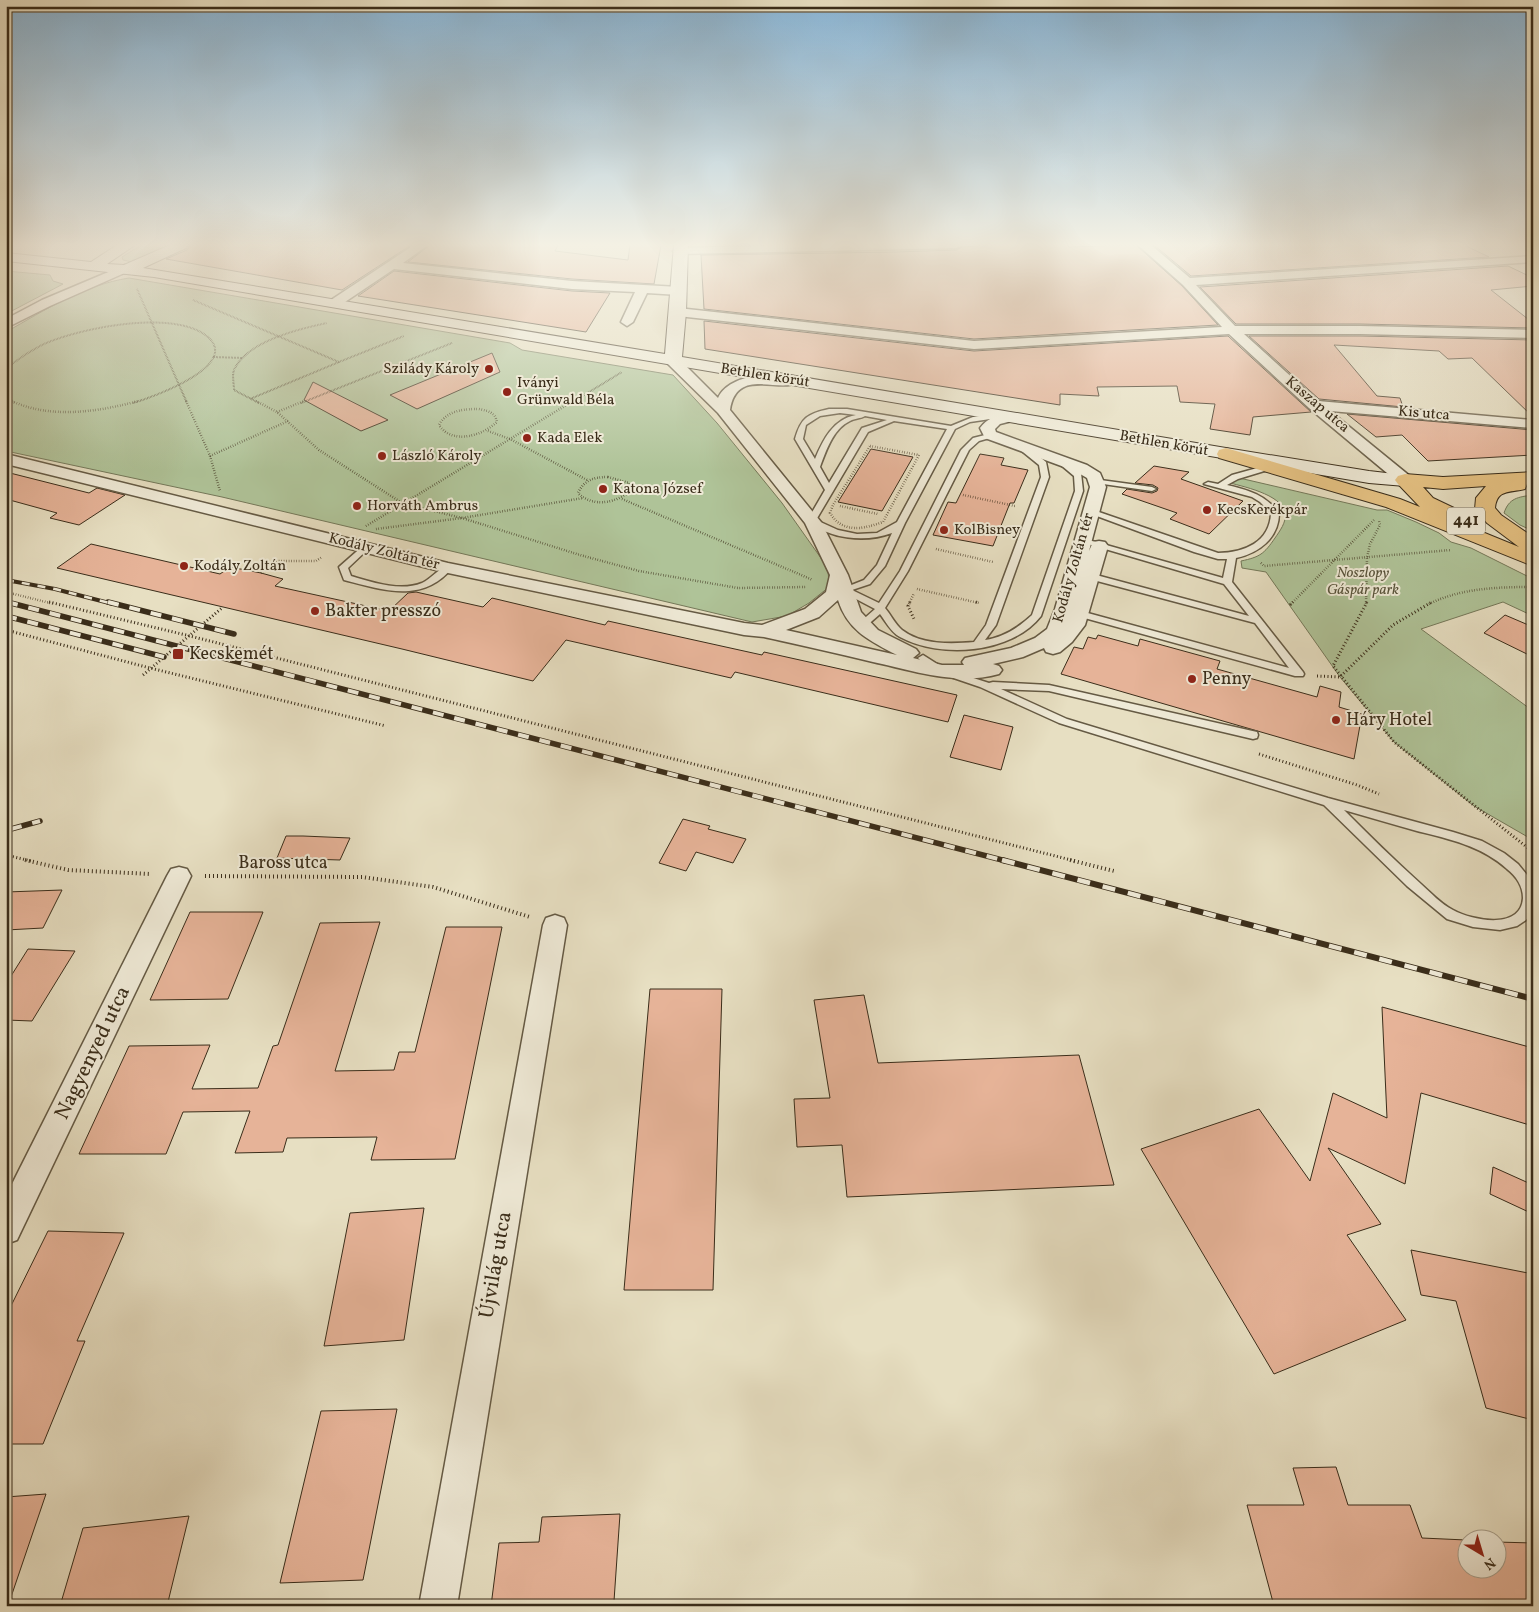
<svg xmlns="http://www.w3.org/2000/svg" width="1539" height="1612" font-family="Vollkorn,serif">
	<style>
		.green { fill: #afc398; stroke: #747859 }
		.building { fill: #e6b398; stroke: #3a2d1a }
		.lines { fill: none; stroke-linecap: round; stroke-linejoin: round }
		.lane-casing { stroke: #655a44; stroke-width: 3 }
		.street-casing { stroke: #655a44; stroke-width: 3 }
		.secondary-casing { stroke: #3a2d1a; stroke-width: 2 }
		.primary-casing { stroke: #3a2d1a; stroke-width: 2 }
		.path-far3 { stroke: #3a2d1a; stroke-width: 2; stroke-dasharray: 0.5 1; stroke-linecap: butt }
		.path-far2 { stroke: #3a2d1a; stroke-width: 2.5; stroke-dasharray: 0.5 2; stroke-linecap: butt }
		.path-far1 { stroke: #3a2d1a; stroke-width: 3; stroke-dasharray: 1 2.5; stroke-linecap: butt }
		.path { stroke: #3a2d1a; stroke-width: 4; stroke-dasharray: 1 3; stroke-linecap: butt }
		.lane { fill: #efead7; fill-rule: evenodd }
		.street { fill: #efead7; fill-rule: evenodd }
		.secondary { fill: #efead7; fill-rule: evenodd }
		.primary { fill: #e4c081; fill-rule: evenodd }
		.rail-far2-casing { stroke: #3a2d1a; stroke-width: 4 }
		.rail-far1-casing { stroke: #3a2d1a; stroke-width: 5.5 }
		.rail-casing { stroke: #3a2d1a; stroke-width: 6 }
		.rail-far2 { stroke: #efead7; stroke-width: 2.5; stroke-dasharray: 8; stroke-linecap: butt }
		.rail-far1 { stroke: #efead7; stroke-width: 4; stroke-dasharray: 11; stroke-linecap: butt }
		.rail { stroke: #efead7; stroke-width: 4.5; stroke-dasharray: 13; stroke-linecap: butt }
		.poi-dot { fill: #8f2418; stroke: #efead7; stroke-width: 2 }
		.labels { text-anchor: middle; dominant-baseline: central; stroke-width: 4; stroke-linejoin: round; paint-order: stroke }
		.far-poi-label { font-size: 15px; fill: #3a2d1a; stroke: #efead7; text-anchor: start }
		.far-street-label { font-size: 15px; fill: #3a2d1a; stroke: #efead7 }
		.far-park-label { font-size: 15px; font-style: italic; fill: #57523a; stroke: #efead7 }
		.shield { fill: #efead7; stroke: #706653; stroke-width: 1 }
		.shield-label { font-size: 16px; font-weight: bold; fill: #3a2d1a }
		.poi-label { font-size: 18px; fill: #3a2d1a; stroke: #efead7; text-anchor: start }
		.street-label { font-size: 18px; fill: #3a2d1a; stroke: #efead7 }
		.near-street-label { font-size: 21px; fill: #3a2d1a; stroke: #efead7 }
	</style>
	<rect width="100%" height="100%" fill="#e7dfc2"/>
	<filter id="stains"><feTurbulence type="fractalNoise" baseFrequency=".004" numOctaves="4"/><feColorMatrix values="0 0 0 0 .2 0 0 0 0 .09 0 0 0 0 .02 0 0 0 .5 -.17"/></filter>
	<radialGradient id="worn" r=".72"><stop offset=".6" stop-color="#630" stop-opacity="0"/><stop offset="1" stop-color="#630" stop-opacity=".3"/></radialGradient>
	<!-- green -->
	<g class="green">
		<polygon points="141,245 177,245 132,262 123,260 122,257"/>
		<polygon points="6,271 50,275 53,281 63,284 6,314"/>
		<path d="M129 278 510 343 522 350 673 375 717 423 782 503 828 568 829 587 809 603 787 616 752 622 222 497 6 451V332C45 310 84 285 129 278Z"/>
		<path d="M1235 477 1377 510H1387L1416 522 1439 533 1451 542 1471 548 1533 579V616L1503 602 1421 629 1533 711V840L1474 806 1394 742 1340 677 1266 572 1242 568 1241 561C1260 557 1264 554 1275 538 1279 532 1287 522 1285 513 1282 494 1241 486 1226 482Z"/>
		<path d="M1533 495V531L1520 525 1504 513C1509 498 1518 497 1533 495Z"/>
	</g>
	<!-- building -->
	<g class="building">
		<polygon points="190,245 411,245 342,290 166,259 187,250"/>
		<polygon points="430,245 558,245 555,251 628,260 630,245 661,245 654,284 572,279 408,262"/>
		<polygon points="992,245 1067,245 1069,247 1136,245 1182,286 1218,325 974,339 704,309 701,255 896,252 956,250 962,247"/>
		<polygon points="1154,245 1464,245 1489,257 1191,276"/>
		<polygon points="1508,266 1533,278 1533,286 1491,290 1533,323 1533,328 1360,324 1236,324 1200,287"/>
		<polygon points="394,271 572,291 610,293 586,332 358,296"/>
		<polygon points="704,321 974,351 1228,336 1311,412 1253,417 1250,435 1210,429 1215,404 1180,402 1177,386 1097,387 1099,396 1060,394 1060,405 705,349"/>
		<polygon points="1249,336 1360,336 1533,340 1533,417 1472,358 1448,359 1439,351 1334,345 1377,396 1400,398 1403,407 1319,399"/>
		<polygon points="492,353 500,372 417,409 390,395"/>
		<polygon points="313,382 388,420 361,431 304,400"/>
		<polygon points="1347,414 1533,430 1533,455 1428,461 1402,435 1376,437"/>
		<polygon points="871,449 913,457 882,511 838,502"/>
		<polygon points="980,454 1004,458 1001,465 1028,470 1014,503 1010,503 993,546 933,535 948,502 956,503"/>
		<polygon points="1154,466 1189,472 1181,479 1243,501 1209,534 1170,519 1177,513 1122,494 1127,489 1152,493 1157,491 1158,488 1153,485 1135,483"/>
		<polygon points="6,472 89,493 97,488 125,495 79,525 50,518 57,513 6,499"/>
		<polygon points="91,544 220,574 230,567 261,573 283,579 275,586 389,611 408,593 416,592 483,607 492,598 605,625 608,621 762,655 764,652 957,695 948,722 735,672 731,678 566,640 533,681 402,649 57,568"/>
		<polygon points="1505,615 1533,627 1533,657 1484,633"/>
		<polygon points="1098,635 1138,646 1140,639 1220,661 1217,669 1317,697 1320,686 1341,692 1339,707 1362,714 1354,759 1061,674 1074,647 1083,649 1088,637 1096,639"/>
		<polygon points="964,715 1013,727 1001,770 950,757"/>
		<polygon points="683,819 710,826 708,829 746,839 733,863 696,852 686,871 659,863"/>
		<polygon points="286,836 303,836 350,838 340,860 277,858"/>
		<polygon points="62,890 43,928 6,930 6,892"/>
		<polygon points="190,912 263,912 228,999 150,1000"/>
		<polygon points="380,922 335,1071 394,1070 399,1052 415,1052 446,927 502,927 455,1159 371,1160 377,1137 287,1138 283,1152 235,1153 250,1111 183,1112 166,1154 79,1154 129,1046 210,1045 192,1089 258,1088 273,1046 278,1045 320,923"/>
		<polygon points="28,949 75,951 32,1021 6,1020 6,984"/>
		<polygon points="650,989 722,989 713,1290 624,1290"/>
		<polygon points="864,995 878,1063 1079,1055 1114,1185 847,1197 842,1145 797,1147 794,1099 830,1098 814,1000"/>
		<polygon points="1382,1007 1533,1048 1533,1126 1421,1093 1405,1184 1328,1148 1381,1224 1347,1235 1406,1320 1274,1374 1141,1149 1259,1109 1310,1181 1333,1093 1387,1118"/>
		<polygon points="1493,1167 1533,1185 1533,1214 1490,1194"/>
		<polygon points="424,1208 404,1340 324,1346 350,1213"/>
		<polygon points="48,1231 124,1233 77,1341 85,1341 43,1444 6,1444 6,1316"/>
		<polygon points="1411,1250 1533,1274 1533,1420 1486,1408 1456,1301 1421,1295"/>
		<polygon points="397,1409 363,1580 280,1583 321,1411"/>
		<polygon points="1336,1467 1348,1505 1410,1505 1422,1538 1466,1540 1466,1570 1496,1570 1496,1542 1533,1543 1533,1606 1274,1606 1247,1505 1304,1505 1293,1468"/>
		<polygon points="46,1494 10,1600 6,1599 6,1497"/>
		<polygon points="620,1514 614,1601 581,1602 581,1606 491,1606 499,1543 539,1542 542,1517"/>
		<polygon points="189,1516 167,1606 60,1606 83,1528"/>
	</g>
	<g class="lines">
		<defs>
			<g id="lane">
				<path d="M829 409H847L951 426 973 417 997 414 1001 416 997 418 970 422 955 429 905 523 885 566 870 584 852 590 879 603 900 571 961 450 973 438 993 433V437L979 441 969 450 908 571 885 608C891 615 895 624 902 630 921 645 951 644 974 642L986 625 1041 477 1039 465 1018 448V444H1024L1046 462 1049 477 996 625 985 640C1004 637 1018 628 1032 615L1075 491 1074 476 1055 460 1062 458 1081 473 1083 491 1041 616C1011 654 941 659 900 637 891 632 886 622 880 614L864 628H858V624L875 609 839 590 864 580 877 565 892 533C865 543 830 539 807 521L825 490 795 439C801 418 807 414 829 409ZM840 413 856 415C833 419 823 440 815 459L803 439 806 425 820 416ZM865 416 887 420 862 428 829 483 820 467C826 451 833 429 850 421 855 418 860 419 865 416ZM894 421 947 429 897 522 877 533 857 534 838 530 816 520 868 432Z"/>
				<path d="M1268 465 1272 467 1271 469 1238 479 1227 485C1248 490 1266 495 1279 513 1279 538 1259 553 1236 558L1232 582 1303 672 1304 674 1303 676H1295L1070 614V610L1073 609 1289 668 1255 623 1082 577 1081 575 1085 572 1249 616 1224 584 1078 541 1082 538 1085 539 1223 578 1227 559H1218L1194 552 1086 512 1087 510H1093L1218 553C1244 553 1270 542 1271 513L1260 502 1252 497 1204 484 1208 482 1218 484 1232 475Z"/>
				<polygon points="1093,479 1152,487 1156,489 1152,491 1096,483 1092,481"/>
				<path d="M364 545 367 546V550L348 568 351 576C372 582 400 592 422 583 431 579 438 569 448 565L452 568C422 604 383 590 344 580L339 567Z"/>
				<path d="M923 655 945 669 989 683 993 682 1049 685 1257 732 1258 735 1257 738 1253 739 1049 691 1001 689 1067 719 1328 798 1453 832 1482 841 1504 853 1518 864 1527 875 1533 886V911L1526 920 1517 926 1500 930 1473 927 1447 919 1407 886 1324 805 1059 723 980 687 939 673 920 660 918 658ZM1344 810C1368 817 1392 824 1417 831 1449 839 1482 846 1507 869 1516 876 1523 886 1523 898 1521 930 1473 921 1453 910 1441 904 1431 893 1421 884 1394 860 1369 835 1344 810Z"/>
			</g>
			<g id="street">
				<polygon points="414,245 428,245 403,263 572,281 679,287 685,291 679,295 647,293 633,322 627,326 621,322 635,292 572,289 394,269 339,306 331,306 329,303 331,300"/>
				<polygon points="798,245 962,245 956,248 679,254 673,251 679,248"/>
				<polygon points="1138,245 1151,245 1190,278 1533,256 1533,262 1196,285 1235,326 1360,326 1533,330 1533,338 1360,334 1244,334 1318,401 1533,420 1533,428 1330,411 1411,477 1413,480 1411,483 1399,483 1309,408 1229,334 974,349 678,316 672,312 678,308 974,341 1222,327 1183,285"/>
				<polygon points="125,265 131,269 129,271 50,306 6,328 6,319 42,300"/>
				<path d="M673 357 678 358 718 398C729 374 774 371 797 377L799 380C785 397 737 364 730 410L821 522 848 575 861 612 878 630 916 649 919 653 913 658 942 665H964L962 662 965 658 1011 648 1035 638 1047 629 1055 609 1090 487 1087 478 1075 471 985 438 980 428C987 418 1004 411 1016 414L1018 417 1016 420 1000 424 995 429 996 432 1087 465 1100 473 1106 487 1089 551 1093 542 1099 541 1105 542 1108 546 1085 625 1072 642 1060 652 1053 654 1046 652 1044 648 1023 657 993 664 999 666 1002 670 999 674C957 686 914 671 873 662 837 653 800 645 764 637L744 635 448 573 6 464V454L448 563 744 623 762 625 805 609 826 592 830 575 805 523 718 413 668 364 666 361ZM838 600C848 631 870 641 897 655L786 630 819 617Z"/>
				<polygon points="179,867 187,869 191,876 17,1240 6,1244 6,1196 167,876 171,869"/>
				<polygon points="555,915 564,918 567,925 457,1606 419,1606 543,925 546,918"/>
			</g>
			<polygon id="secondary" points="117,245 135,245 107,264 124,265 170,245 188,245 186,248 143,268 665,354 674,245 688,245 686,312 682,357 1226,448 1369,471 1412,476 1415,480 1412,484 1405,486 1369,483 154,277 6,261 6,253 91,262"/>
			<path id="primary" d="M1226 448 1400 499 1420 507 1398 484 1395 480 1398 476 1405 474 1443 477 1533 472V484H1527L1525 489C1509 493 1497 489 1495 508L1501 515 1533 537V566L1386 507 1219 458 1217 454 1219 450ZM1486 486 1476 498 1475 509 1487 523 1519 547 1448 518 1454 516 1457 512 1454 508 1433 498 1423 487 1443 489Z"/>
		</defs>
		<!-- lane casing -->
		<use href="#lane" class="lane-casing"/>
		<!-- street casing -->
		<use href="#street" class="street-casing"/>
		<!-- secondary casing -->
		<use href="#secondary" class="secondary-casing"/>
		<!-- primary casing -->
		<use href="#primary" class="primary-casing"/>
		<!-- path-far3 -->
		<g class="path-far3">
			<polyline points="137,289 187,403"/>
			<polyline points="193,300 339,362 250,399"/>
			<polyline points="213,357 243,358"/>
			<polyline points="339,362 404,336"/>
			<path d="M6 369C18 359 30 351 44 344 80 328 177 308 209 338 239 367 150 398 133 403"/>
			<polyline points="6,398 15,403"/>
			<path d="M259 403 234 390C234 384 232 376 234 370 247 341 299 329 327 323"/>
			<polyline points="301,403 452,343"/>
			<polyline points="571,403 622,372"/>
		</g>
		<!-- path-far2 -->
		<g class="path-far2">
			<path d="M12 401C49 419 99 412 138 401"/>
			<polyline points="186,401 210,456 220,491"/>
			<polyline points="256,401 277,412 319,450 402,503 462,518 580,555 639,571 738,588 806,587"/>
			<path d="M479 409C488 411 495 412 497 422 482 436 452 445 439 425 447 410 464 409 479 409Z"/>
			<polyline points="277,412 304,401"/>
			<polyline points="488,431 510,439 587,480"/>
			<path d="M870 446 919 455 883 522C863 529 843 534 830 513L833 505Z"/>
			<polyline points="210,456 288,421"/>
			<path d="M608 477 629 483 630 491C616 503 593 508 578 493 584 480 594 477 608 477Z"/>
			<polyline points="963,495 1015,506"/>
			<polyline points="622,499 813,580"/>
			<polyline points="840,506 878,514"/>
			<polyline points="366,526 573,401"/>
			<polyline points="376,529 462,518 583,498"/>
			<polyline points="936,549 993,562"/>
			<polyline points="1261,563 1264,566 1451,550"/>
			<polyline points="261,573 274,561 316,561 322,557"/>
			<polyline points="917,589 979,603"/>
			<polyline points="6,592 54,604"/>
			<polyline points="909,604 914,593"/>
			<polyline points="1291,604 1374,520"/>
			<polyline points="1366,604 1367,558 1370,544 1380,525 1379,521"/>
			<path d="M1429 604C1461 588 1498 587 1533 587"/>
		</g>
		<!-- path-far1 -->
		<g class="path-far1">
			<polyline points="49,602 190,636 1075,861"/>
			<polyline points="910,602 908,606 914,619"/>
			<polyline points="976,602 979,603"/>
			<polyline points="1367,602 1333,666 1394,742 1533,852"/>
			<polyline points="1290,605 1293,602"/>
			<polyline points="6,630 150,668 386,726"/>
			<polyline points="143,675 223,607"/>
			<polyline points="1317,676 1340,677 1393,625 1432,602"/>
			<polyline points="1259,754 1357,785 1379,794"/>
			<polyline points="6,855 31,861"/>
		</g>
		<!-- path -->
		<g class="path">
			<polyline points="25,860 68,870 151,874"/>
			<polyline points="1070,860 1114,871"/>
			<polyline points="205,876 362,877 433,887 530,917"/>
		</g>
		<!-- lane -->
		<use href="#lane" class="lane"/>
		<!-- street -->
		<use href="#street" class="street"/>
		<!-- secondary -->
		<use href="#secondary" class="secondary"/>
		<!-- primary -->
		<use href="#primary" class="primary"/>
		<defs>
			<g id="rail-far2">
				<polyline points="6,580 55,589 113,604"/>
				<polyline points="6,602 12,604"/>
			</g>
			<g id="rail-far1">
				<polyline points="7,602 1006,861"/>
				<polyline points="108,602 234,634"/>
				<polyline points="6,616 164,657"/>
				<polyline points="11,829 40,821"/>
			</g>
			<polyline id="rail" points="1002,860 1533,999"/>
		</defs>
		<!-- rail-far2 casing -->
		<use href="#rail-far2" class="rail-far2-casing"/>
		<!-- rail-far1 casing -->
		<use href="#rail-far1" class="rail-far1-casing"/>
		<!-- rail casing -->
		<use href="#rail" class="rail-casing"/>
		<!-- rail-far2 -->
		<use href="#rail-far2" class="rail-far2"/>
		<!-- rail-far1 -->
		<use href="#rail-far1" class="rail-far1"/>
		<!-- rail -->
		<use href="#rail" class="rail"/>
	</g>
	<!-- sky -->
	<linearGradient id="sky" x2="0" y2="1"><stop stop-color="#89b6d7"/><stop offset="0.52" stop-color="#f4f1e4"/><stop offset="1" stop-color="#f4f1e4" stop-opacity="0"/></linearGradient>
	<rect width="1539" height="471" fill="url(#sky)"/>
	<!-- markers -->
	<g class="poi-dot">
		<circle cx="489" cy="369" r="5"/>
		<circle cx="507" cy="392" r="5"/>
		<circle cx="527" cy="438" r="5"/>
		<circle cx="382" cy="456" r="5"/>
		<circle cx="603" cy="489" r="5"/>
		<circle cx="357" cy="506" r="5"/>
		<circle cx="1207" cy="510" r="5"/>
		<circle cx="944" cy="530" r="5"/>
		<circle cx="184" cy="566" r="5"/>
		<circle cx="315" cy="611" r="5"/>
		<rect x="172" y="648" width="12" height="12" rx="2.5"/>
		<circle cx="1192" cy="679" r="5"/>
		<circle cx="1336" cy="720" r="5"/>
	</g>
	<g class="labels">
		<!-- far-poi labels -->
		<g class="far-poi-label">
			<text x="479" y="369" text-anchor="end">Szilády Károly</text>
			<text x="517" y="383">Iványi<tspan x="517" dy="17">Grünwald Béla</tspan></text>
			<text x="537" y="438">Kada Elek</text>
			<text x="392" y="456">László Károly</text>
			<text x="613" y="489">Katona József</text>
			<text x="367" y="506">Horváth Ambrus</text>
			<text x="1217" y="510">KecsKerékpár</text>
			<text x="954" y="530">KolBisney</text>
			<text x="194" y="566">Kodály Zoltán</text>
		</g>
		<!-- far-street labels -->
		<g class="far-street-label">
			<text transform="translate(765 376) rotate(9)">Bethlen körút</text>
			<text transform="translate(1317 405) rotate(40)">Kaszap utca</text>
			<text transform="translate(1424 414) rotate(5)">Kis utca</text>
			<text transform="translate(1164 444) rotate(10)">Bethlen körút</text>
			<text transform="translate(384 552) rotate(14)">Kodály Zoltán tér</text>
			<text transform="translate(1074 568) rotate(-74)">Kodály Zoltán tér</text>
		</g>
		<!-- far-park labels -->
		<g class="far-park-label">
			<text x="1363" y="573">Noszlopy<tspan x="1363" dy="17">Gáspár park</tspan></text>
		</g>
		<!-- shield labels -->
		<rect class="shield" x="1447" y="507.5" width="38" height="27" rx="4"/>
		<g class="shield-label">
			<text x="1466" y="521">441</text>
		</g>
		<!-- poi labels -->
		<g class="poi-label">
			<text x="325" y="611">Bakter presszó</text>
			<text x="189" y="654">Kecskemét</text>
			<text x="1202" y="679">Penny</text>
			<text x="1346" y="720">Háry Hotel</text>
		</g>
		<!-- street labels -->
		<g class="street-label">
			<text x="283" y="863">Baross utca</text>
		</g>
		<!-- near-street labels -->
		<g class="near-street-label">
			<text transform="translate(93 1053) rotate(-64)">Nagyenyed utca</text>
			<text transform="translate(496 1265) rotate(-80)">Újvilág utca</text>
		</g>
	</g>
	<!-- margin -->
	<rect width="1539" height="1612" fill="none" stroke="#e7dfc2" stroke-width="25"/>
	<rect x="8" y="8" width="1524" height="1597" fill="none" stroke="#3a2d1a" stroke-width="2.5"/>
	<rect x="12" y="12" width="1514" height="1587" fill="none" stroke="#3a2d1a"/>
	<!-- north arrow -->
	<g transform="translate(1482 1554) rotate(142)"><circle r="24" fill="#efead7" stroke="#a79e8b"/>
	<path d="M0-4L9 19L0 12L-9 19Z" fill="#8f2418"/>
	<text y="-8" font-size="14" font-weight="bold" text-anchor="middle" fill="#3a2d1a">N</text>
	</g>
	<rect width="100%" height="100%" filter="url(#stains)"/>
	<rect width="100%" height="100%" fill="url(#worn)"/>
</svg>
